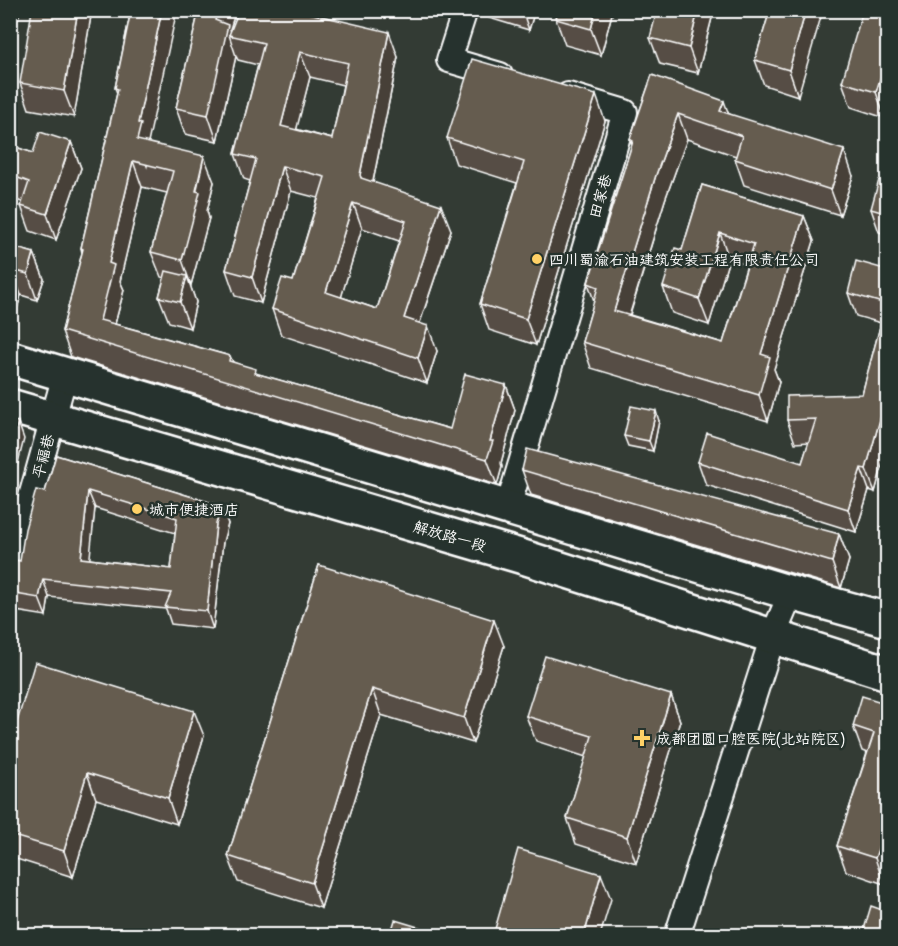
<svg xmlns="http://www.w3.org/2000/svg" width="898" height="946" font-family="Delius,'LXGW WenKai TC',sans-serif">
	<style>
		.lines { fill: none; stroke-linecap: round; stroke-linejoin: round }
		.street-casing { stroke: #fff; stroke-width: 28 }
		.primary-casing { stroke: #fff; stroke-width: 38 }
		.street { stroke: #26332d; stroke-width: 24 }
		.primary { stroke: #26332d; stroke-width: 33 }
		.wall { fill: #574e44; stroke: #fff; stroke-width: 1.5; fill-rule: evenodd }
		.shaded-wall { fill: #474037; stroke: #fff; stroke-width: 1.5 }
		.building { fill: #655b4f; stroke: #fff; stroke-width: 1.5; fill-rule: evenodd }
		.poi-dot { fill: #ffd166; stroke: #26332d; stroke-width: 2 }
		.labels { text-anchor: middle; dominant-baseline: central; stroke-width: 5; stroke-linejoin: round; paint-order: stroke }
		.street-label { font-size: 15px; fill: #fff; stroke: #26332d }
		.poi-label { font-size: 15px; fill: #fff; stroke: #26332d; text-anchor: start }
	</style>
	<rect width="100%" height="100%" fill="#333b34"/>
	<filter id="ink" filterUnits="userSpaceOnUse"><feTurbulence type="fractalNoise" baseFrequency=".0167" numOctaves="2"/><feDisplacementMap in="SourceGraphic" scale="12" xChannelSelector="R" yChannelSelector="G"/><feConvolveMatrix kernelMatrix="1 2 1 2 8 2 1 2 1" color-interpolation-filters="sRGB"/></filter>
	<g filter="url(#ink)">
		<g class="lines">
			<defs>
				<g id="street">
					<polyline points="465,10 449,60 500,75"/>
					<polyline points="508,507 625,112 568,95"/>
					<polyline points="10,572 65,375"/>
					<polyline points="677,936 773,636 791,593"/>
				</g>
				<g id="primary">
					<polyline points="10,358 791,593 888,620"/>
					<polyline points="10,406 520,556 888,673"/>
				</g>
			</defs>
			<!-- street casing -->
			<use href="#street" class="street-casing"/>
			<!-- primary casing -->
			<use href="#primary" class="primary-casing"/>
			<!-- street -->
			<use href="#street" class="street"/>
			<!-- primary -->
			<use href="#primary" class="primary"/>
		</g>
		<!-- wall -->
		<g class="wall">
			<polygon points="92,10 74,117 29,109 20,83"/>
			<polygon points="131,10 148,143 214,182 207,211 209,218 191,285 190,285 196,302 190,328 169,322 159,297 164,278 161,277 151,252 167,193 142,187 120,281 124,290 115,324 230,356 233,362 258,374 450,429 506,385 515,410 501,463 502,467 497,485 71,357 62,331 82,253 81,248 117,93 115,88"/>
			<path d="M199 10H236L230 29V31L398 57 373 182 451 230 420 323 437 351 427 383 281 335 272 309 293 281 318 198 291 191 261 303 235 296 226 270 250 181 244 179 235 154 258 65 238 60 236 56 217 141 185 134 176 108ZM310 77 343 85 332 139 296 129ZM362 228 399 241 377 309 341 297Z"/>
			<polygon points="486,10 535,10 529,30 489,18"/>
			<polygon points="558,10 613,10 601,55 565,45 556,19"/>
			<polygon points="714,10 698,73 660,64 650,38"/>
			<polygon points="770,10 798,96 764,85 755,60"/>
			<polygon points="888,10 888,110 885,118 851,107 842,82"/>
			<polygon points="652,75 853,176 840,215 744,185 735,159 736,156 687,139 665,200 630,315 723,343 747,265 729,259 709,325 672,313 663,287 682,250 702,185 804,216 814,241 774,369 779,382 768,421 591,368 582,342 594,301 588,283 632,145 630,139"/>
			<polygon points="605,121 536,345 489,330 480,304 517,183 456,164 447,138"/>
			<polygon points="71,142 81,168 56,240 30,231 21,206 22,202 10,198 10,145 33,153"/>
			<polygon points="888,182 888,235 879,232 871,209"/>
			<polygon points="10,246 34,253 44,279 37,300 21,295 11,329"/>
			<polygon points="888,270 888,445 875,492 869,490 856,532 706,485 698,462 802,463 809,442 795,443 787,420 862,394 881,323 856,316 848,293"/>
			<polygon points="659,421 653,451 628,446 624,436"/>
			<path d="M56 455 222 506 228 524 223 542 213 629 171 624 166 609 49 597 46 616 10 610V565L20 561 45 492ZM95 508 175 533 171 569 89 559Z"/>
			<polygon points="522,470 839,534 849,560 841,588 531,495"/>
			<polygon points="319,565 504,646 473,743 381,715 321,908 238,882 228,856"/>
			<polygon points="671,695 680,721 636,863 576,844 567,818 586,757 536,741 526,716"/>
			<polygon points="888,704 888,875 884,884 846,871 837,846 867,753 862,751 853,726"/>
			<polygon points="204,736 177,824 96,799 73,877 10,857 10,745"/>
		</g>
		<!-- shaded-wall -->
		<g class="shaded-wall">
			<polygon points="14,10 21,10 10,37 10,19"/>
			<polygon points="78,10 92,10 74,117 64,91"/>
			<polygon points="162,10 177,10 148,143 150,150 147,166 137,140 138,123"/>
			<polygon points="218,10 236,10 230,29 232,36 229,35 236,56 217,141 208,115 215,20"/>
			<polygon points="522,10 535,10 529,30"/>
			<polygon points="596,10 613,10 601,55 591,29"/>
			<polygon points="698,10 714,10 698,73 689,48"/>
			<polygon points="806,10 823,10 798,96 789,70"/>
			<polygon points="389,32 398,57 369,201 360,175"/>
			<polygon points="300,52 310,77 291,151 281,126"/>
			<polygon points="888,53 888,110 885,118 876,92"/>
			<polygon points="596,95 605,121 536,345 526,319"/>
			<polygon points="724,101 733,126 720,111"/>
			<polygon points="678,114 687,139 665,200 623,336 614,311 656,175"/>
			<polygon points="71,142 81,168 56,240 47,214"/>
			<polygon points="844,150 853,176 840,215 831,190"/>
			<polygon points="204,156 214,182 207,211 209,218 191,285 182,260"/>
			<polygon points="133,161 142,187 120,281 124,290 109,346 100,320 109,263"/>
			<polygon points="282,166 291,191 261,303 252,277"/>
			<polygon points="353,203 362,228 335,318 326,292"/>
			<polygon points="441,205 451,230 413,343 404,318"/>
			<polygon points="804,216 814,241 774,369 779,382 768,421 759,395 761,354"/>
			<polygon points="720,233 729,259 709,325 699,299"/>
			<polygon points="34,253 44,279 37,300 28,274"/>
			<polygon points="12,270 21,295 11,329 10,275"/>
			<polygon points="187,276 196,302 190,328 180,302"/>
			<polygon points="428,326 437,351 427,383 418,358"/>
			<polygon points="506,385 515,410 501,463 502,467 497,485 487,459 490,441"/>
			<polygon points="888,391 888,445 875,492 866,469"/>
			<polygon points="656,411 659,421 653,451 649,441"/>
			<polygon points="18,422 24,439 10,494 10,451"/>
			<polygon points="861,468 869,490 856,532 848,509"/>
			<polygon points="88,491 95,508 88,576 81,558"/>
			<polygon points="222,506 228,524 223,542 213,629 207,611 216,524"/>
			<polygon points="839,534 849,560 841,588 832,562"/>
			<polygon points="43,579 49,597 46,616 39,598"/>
			<polygon points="494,620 504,646 473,743 464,718"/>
			<polygon points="372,689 381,715 321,908 312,883"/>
			<polygon points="671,695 680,721 636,863 627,837"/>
			<polygon points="194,711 204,736 177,824 168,798"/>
			<polygon points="87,773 96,799 73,877 64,851"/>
			<polygon points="888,820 888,875 884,884 875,858"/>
			<polygon points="601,874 611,899 600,936 584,936"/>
		</g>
		<!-- building -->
		<g class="building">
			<polygon points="10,10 14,10 10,19"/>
			<polygon points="32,10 78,10 64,91 20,83"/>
			<polygon points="131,10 162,10 138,123 141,124 137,140 204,156 196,191 200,192 182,260 151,252 173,171 133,161 109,263 114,265 100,320 230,356 229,361 256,369 255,373 450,429 465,374 506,385 490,441 493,441 487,459 62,331 83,249 81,248 118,89 115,88"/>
			<polygon points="199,10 218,10 215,20 228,25 208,115 176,108"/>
			<path d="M239 10H296L389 32 360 175 361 178 441 205 404 318 428 326 418 358 272 309 282 278 293 281 325 177 282 166 252 277 226 270 256 159 235 154 264 43 229 35ZM300 52 348 63 332 139 281 126ZM353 203 406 221 377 309 326 292Z"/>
			<polygon points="558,10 596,10 591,29 556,19"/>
			<polygon points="657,10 698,10 689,48 650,38"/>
			<polygon points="770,10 806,10 789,70 755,60"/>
			<polygon points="863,10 888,10 888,53 876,92 842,82"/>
			<polygon points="472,59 596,95 526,319 480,304 524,162 447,138"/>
			<polygon points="652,75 724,101 720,111 844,150 831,190 735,159 742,136 678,114 656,175 614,311 723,343 754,244 720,233 699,299 663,287 675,248 682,250 702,185 804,216 761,354 770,357 759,395 582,342 598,287 588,283 633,141 630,139"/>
			<polygon points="40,132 71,142 47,214 21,206 29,182 10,175 10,145 33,153"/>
			<polygon points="879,180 888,182 888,214 871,209"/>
			<polygon points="10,246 34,253 28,274 12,270 10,275"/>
			<polygon points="856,261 888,270 888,391 866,469 861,468 848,509 698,462 707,433 802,463 816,419 787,420 787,396 862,394 886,304 848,293"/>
			<polygon points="166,271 187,276 180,302 159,297"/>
			<polygon points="631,406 656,411 649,441 624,436"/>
			<polygon points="10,420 18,422 10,451"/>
			<polygon points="527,449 839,534 832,562 522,470"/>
			<path d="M56 455 222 506 216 524 207 611 165 607 171 593 43 579 39 598 10 593V565L16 560 20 561 25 529 36 490 45 492ZM88 491 177 518 171 569 81 558Z"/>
			<polygon points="319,565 494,620 464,718 372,689 312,883 228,856"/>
			<polygon points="545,656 671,695 627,837 567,818 592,736 526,716"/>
			<polygon points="35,662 194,711 168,798 87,773 64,851 10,835 10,745"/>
			<polygon points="862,696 888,704 888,820 875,858 837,846 874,733 853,726"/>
			<polygon points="518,849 601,874 584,936 493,936"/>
			<polygon points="871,906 888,912 888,936 862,936"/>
			<polygon points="395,920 448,936 390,936"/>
			<polygon points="10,925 44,936 10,936"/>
		</g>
	</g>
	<!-- markers -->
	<g class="poi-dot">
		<circle cx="537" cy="259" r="6"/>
		<circle cx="137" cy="509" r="6"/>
		<path d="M639 729h6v6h6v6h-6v6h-6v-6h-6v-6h6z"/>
	</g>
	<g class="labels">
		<!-- street labels -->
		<g class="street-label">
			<text transform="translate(600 196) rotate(-74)">田家巷</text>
			<text transform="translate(43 456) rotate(-75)">平福巷</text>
			<text transform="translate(450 536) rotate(16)">解放路一段</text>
		</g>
		<!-- poi labels -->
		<g class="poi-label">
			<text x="549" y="259">四川蜀渝石油建筑安装工程有限责任公司</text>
			<text x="149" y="509">城市便捷酒店</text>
			<text x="656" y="738">成都团圆口腔医院(北站院区)</text>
		</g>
	</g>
	<!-- margin -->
	<rect width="898" height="946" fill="none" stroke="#26332d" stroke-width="36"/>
	<rect x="18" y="18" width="862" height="910" fill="none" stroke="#fff" stroke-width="2" filter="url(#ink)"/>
</svg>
